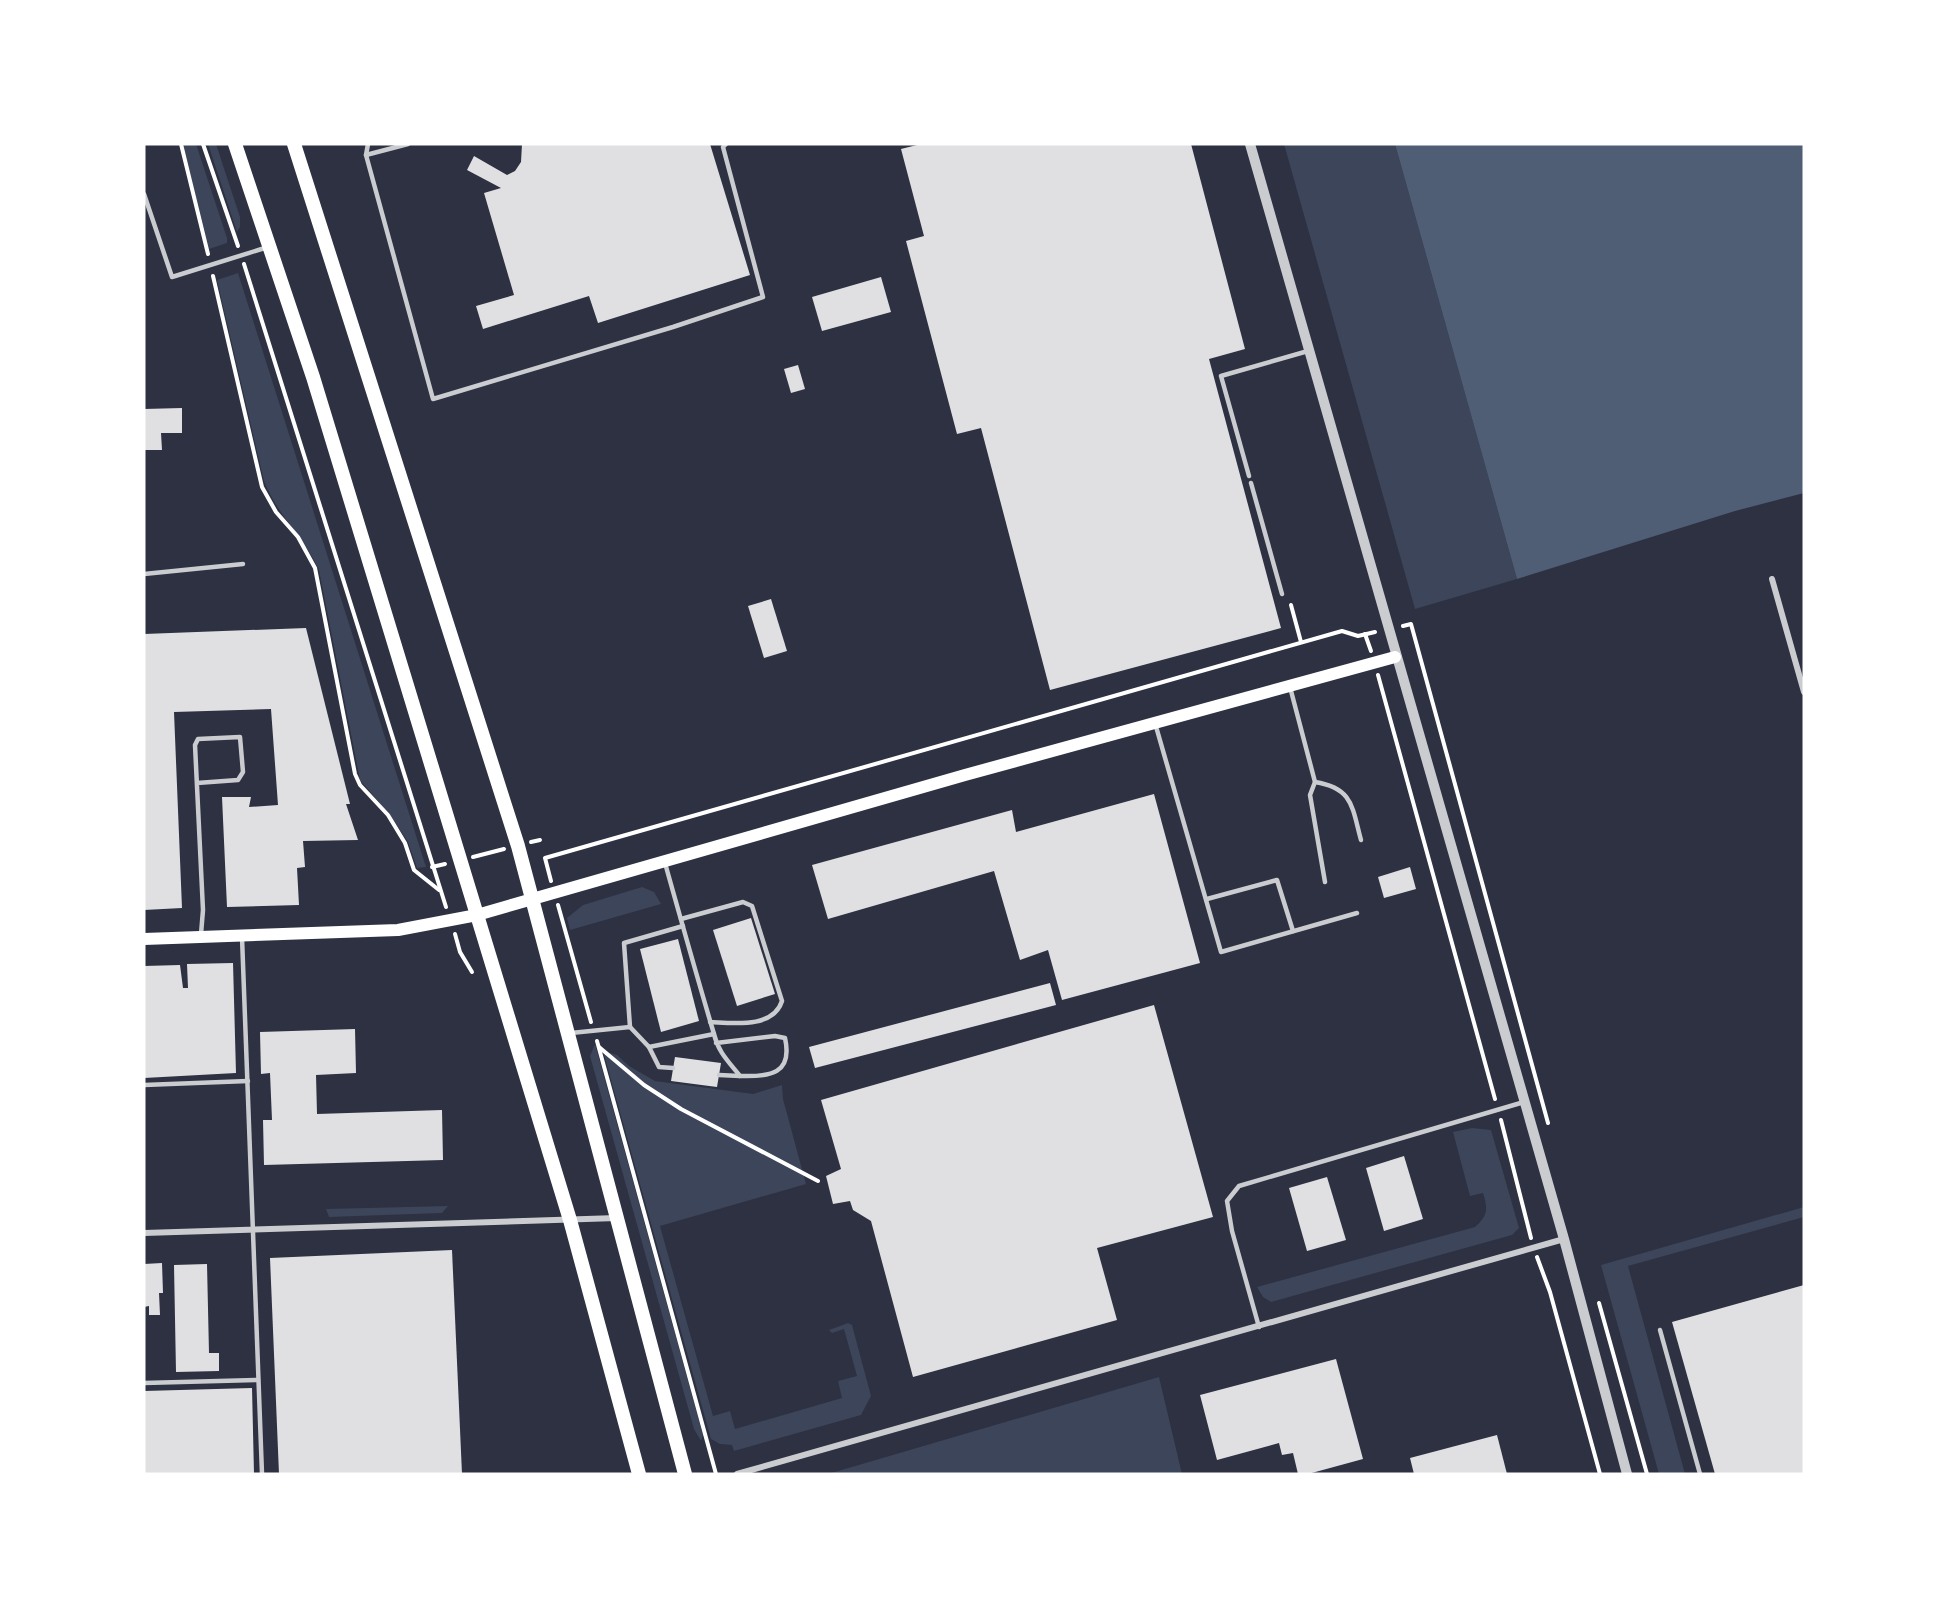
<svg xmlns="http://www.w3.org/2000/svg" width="1948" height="1618" font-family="Mulish,sans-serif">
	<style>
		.green { fill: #3c4559 }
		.water { fill: #4f5d75 }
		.building { fill: #e0e0e3 }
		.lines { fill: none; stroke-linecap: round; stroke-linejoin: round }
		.path { stroke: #fff; stroke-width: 4 }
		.service { stroke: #caccd0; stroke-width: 4.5 }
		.minor { stroke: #caccd0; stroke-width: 6 }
		.tertiary { stroke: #caccd0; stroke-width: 10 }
		.secondary { stroke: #fff; stroke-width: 12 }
		.trunk { stroke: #fff; stroke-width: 14 }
	</style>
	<rect width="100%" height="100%" fill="#2d3142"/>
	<!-- green -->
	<g class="green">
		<polygon points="183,144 196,144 227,238 227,243 209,249"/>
		<polygon points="208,144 216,144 240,217 240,227 237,232"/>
		<polygon points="1284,144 1395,144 1517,579 1415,609"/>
		<path d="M238 273 426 867 417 868 408 842 390 815 360 780 319 570C304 537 277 515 264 481L217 280Z"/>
		<polygon points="642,887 654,892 661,904 570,930 567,918 583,905"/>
		<polygon points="595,1044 703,1435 701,1441 694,1429 590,1056"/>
		<polygon points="603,1051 617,1055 629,1066 655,1081 753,1094 782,1085 783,1099 806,1184 660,1226 713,1416 730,1411 735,1429 842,1398 838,1381 857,1376 844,1329 832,1333 829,1330 848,1323 852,1325 871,1396 861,1415 734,1451 732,1445 720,1444 711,1439"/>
		<path d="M1472 1128 1491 1130 1519 1228 1512 1235 1271 1302 1263 1297 1257 1287 1475 1227C1488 1215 1488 1209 1483 1193L1470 1196 1453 1132Z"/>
		<polygon points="448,1206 442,1213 329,1217 326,1209"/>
		<polygon points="1804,1207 1804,1217 1628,1266 1685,1474 1659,1474 1601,1265"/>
		<polygon points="1159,1377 1182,1474 828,1474"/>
	</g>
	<!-- water -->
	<polygon class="water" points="1395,144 1804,144 1804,493 1735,511 1517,579"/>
	<!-- building -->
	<g class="building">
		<polygon points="522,144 710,144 750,275 598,323 589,296 483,329 476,306 514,295 484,193 501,188 467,170 474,156 507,175 515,171 521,162"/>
		<polygon points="921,144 1191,144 1245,349 1209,359 1281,628 1050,690 981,428 957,434 906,241 924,236 901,149"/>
		<polygon points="881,277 891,312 822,331 812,297"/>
		<polygon points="798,365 805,389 791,393 784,369"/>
		<polygon points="182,408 182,433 161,433 162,450 144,450 144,409"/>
		<polygon points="771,599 787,651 764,658 748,606"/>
		<polygon points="306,628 350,804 346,804 358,840 303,841 305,867 297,868 299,905 227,907 222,797 251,797 249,807 278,805 271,709 174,712 182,908 144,910 144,634"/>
		<polygon points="1154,794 1200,963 1062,1000 1048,950 1020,960 994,871 828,919 812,865 1012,810 1016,832"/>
		<polygon points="1410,867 1416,889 1384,898 1378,877"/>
		<polygon points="751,918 775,994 737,1006 713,930"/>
		<polygon points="678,939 699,1021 661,1032 640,949"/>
		<polygon points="233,963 236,1073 144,1078 144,966 180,965 183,988 188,988 187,964"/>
		<polygon points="1050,983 1056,1005 815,1068 809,1047"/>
		<polygon points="1154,1005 1213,1217 1097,1248 1117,1320 913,1377 871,1221 853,1210 850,1201 833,1204 826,1176 841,1169 821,1100"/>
		<polygon points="355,1029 356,1073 316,1075 317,1114 442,1110 443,1160 264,1165 263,1120 272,1120 270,1073 261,1074 260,1032"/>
		<polygon points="675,1057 721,1063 717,1087 671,1081"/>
		<polygon points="1404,1156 1423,1219 1384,1231 1366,1168"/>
		<polygon points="1327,1177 1346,1240 1307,1251 1289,1188"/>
		<polygon points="452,1250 462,1474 279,1474 270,1258"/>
		<polygon points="162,1263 163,1293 159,1293 160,1315 149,1315 149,1306 144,1307 144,1264"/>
		<polygon points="207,1264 209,1353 219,1353 219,1371 176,1372 174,1265"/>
		<polygon points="1804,1285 1804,1474 1715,1474 1672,1322"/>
		<polygon points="1336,1359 1363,1459 1308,1474 1298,1474 1293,1453 1282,1455 1279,1443 1217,1460 1200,1395"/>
		<polygon points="252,1388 254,1474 144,1474 144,1391"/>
		<polygon points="1497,1435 1507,1474 1414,1474 1410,1458"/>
	</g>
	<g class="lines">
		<!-- path -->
		<g class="path">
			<polyline points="181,144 208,254"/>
			<polyline points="203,144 238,246"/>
			<polyline points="244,264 446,907"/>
			<polyline points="213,276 262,487 276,512 298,537 315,568 355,774 360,785 388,815 405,843 414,870 439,890"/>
			<polyline points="1291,605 1301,642"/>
			<polyline points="1403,626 1411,624 1548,1123"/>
			<polyline points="1365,634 1371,651"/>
			<polyline points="1378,675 1495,1099"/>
			<polyline points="531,842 540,840"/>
			<polyline points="473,857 504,849"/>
			<polyline points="432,867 445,864"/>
			<polyline points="551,881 545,858 1342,631 1358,636 1375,632"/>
			<polyline points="558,905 591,1022"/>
			<polyline points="455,934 460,952 472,972"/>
			<polyline points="597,1041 716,1474"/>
			<polyline points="599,1047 644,1085 681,1109 818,1181"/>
			<polyline points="1501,1120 1531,1238"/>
			<polyline points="1537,1257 1550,1292 1600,1474"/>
			<polyline points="1599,1303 1647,1474"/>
		</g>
		<!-- service -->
		<g class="service">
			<polyline points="368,144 366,155 433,399 673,327 763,297 723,147 726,144"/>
			<polyline points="366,155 408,144"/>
			<polyline points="144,194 172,277 268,247"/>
			<polyline points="1249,476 1221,376 1308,351"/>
			<polyline points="1251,483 1282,594"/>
			<polyline points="144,574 243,564"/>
			<polyline points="1290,687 1315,782 1310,795 1325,882"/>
			<polyline points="1155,723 1221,952 1357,913"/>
			<path d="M1315 782C1353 788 1352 807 1361 840"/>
			<polyline points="197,783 238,780 243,772 240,737 198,739 195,745 203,910 201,934"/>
			<path d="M665 863C681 920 697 977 714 1034 718 1052 729 1062 740 1076 770 1077 793 1074 785 1038L775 1036 716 1043"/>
			<polyline points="1207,899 1277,880 1293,931"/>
			<path d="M681 919 743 902 752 906 782 1001C773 1029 733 1023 710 1022"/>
			<polyline points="242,937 262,1474"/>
			<polyline points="630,1027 624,943 683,926"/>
			<polyline points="571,1033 630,1027 649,1047 714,1034"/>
			<polyline points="649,1047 659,1067 673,1068"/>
			<polyline points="719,1075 740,1076"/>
			<polyline points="144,1085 248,1081"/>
			<polyline points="1259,1327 1232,1231 1227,1201 1239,1186 1524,1102"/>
			<polyline points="1660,1330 1700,1474"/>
			<polyline points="144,1383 258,1380"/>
		</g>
		<!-- minor -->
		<g class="minor">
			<polyline points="1772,579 1804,692"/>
			<polyline points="144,1233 617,1218"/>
			<polyline points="737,1474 1564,1239"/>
		</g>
		<!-- tertiary -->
		<polyline class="tertiary" points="1250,144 1564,1239 1627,1474"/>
		<!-- secondary -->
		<polyline class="secondary" points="144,939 398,930 477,915 965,775 1395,657"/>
		<!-- trunk -->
		<g class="trunk">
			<polyline points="235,144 313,377 570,1220 639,1474"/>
			<polyline points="294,144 518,846 685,1474"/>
		</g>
	</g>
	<!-- border -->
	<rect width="1948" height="1618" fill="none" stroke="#ffffff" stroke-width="291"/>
</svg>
